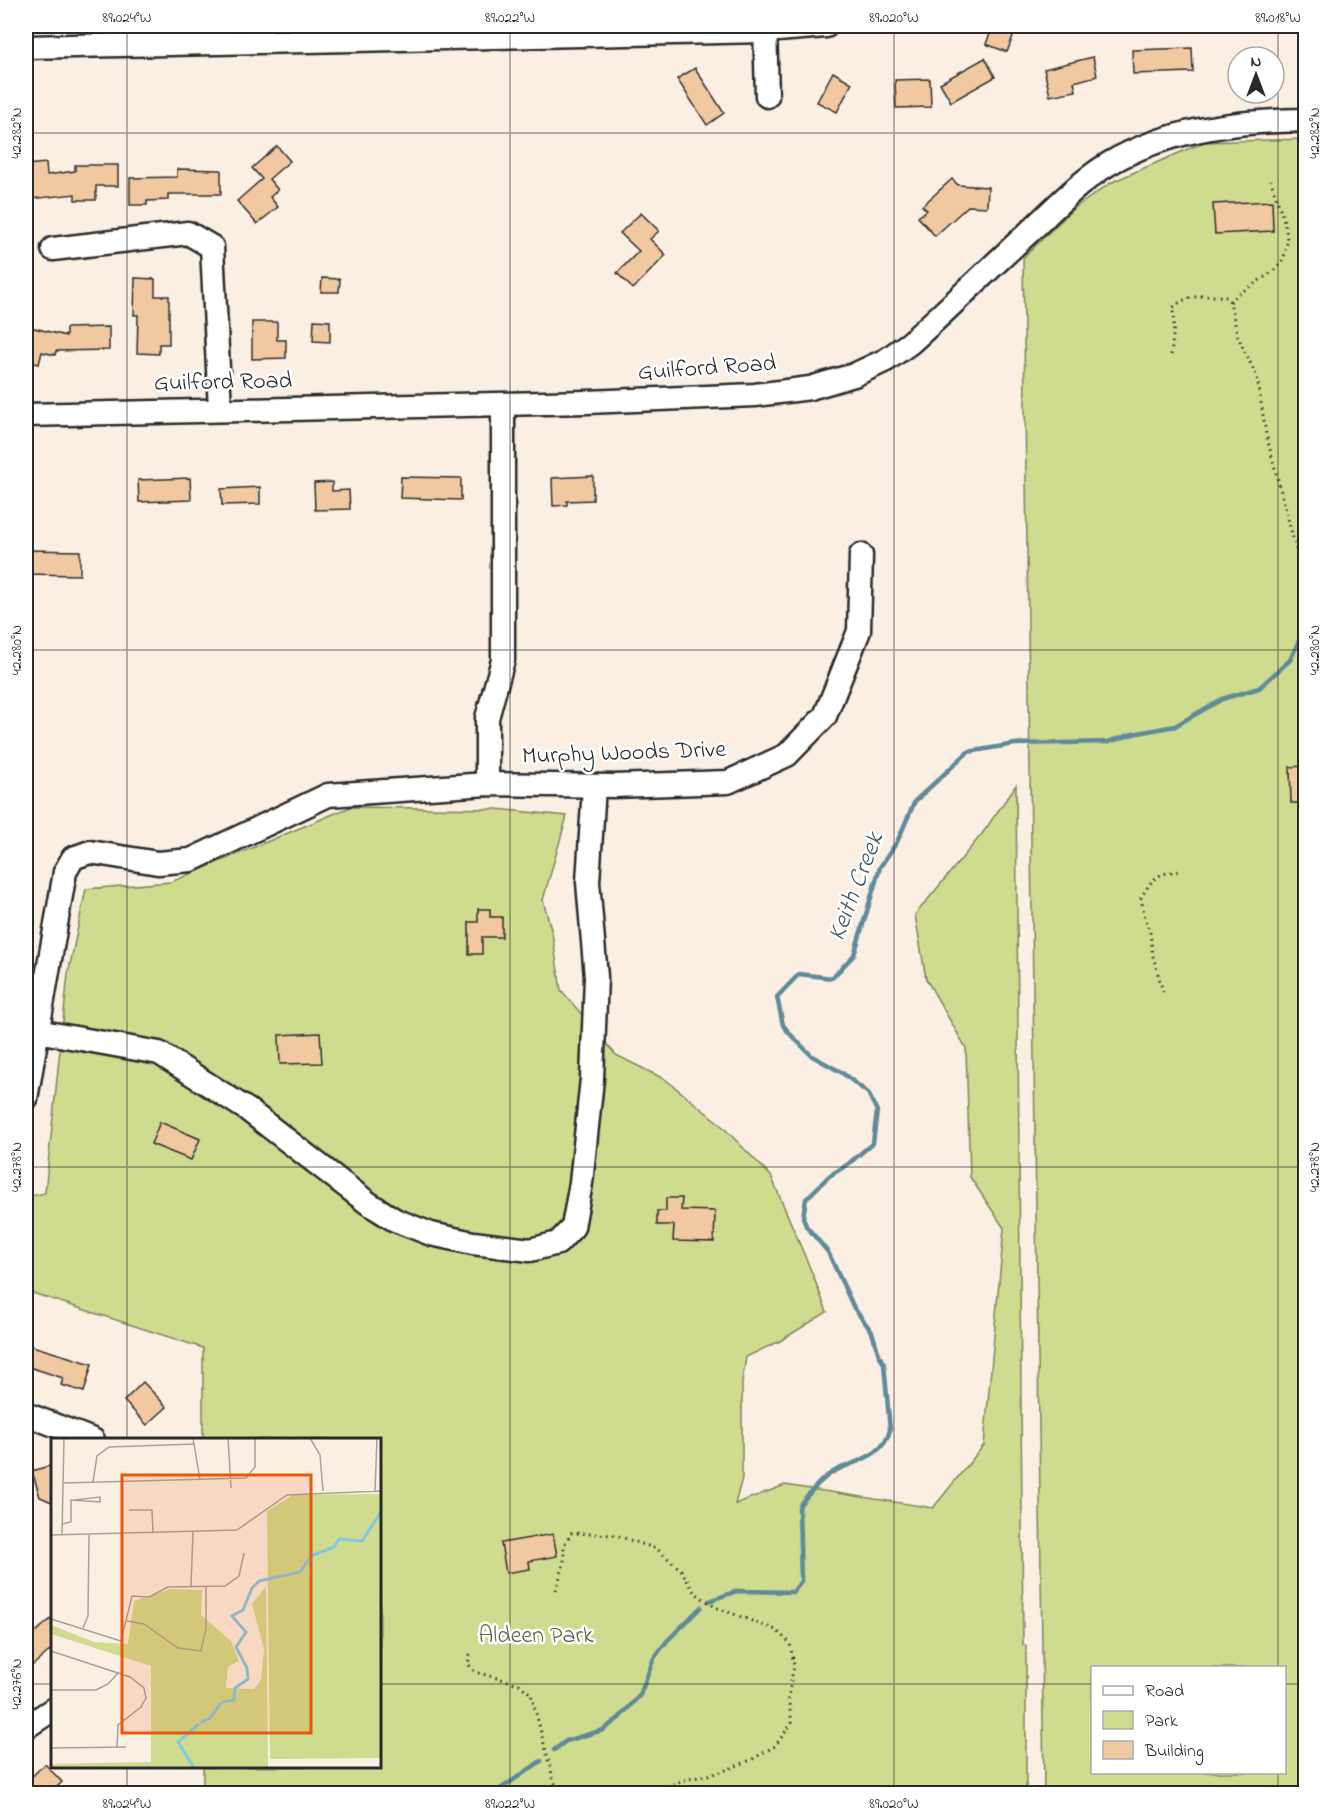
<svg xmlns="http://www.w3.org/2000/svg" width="1331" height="1819" font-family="'Indie Flower',sans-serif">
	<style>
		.green { fill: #cfdb8e; stroke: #7d835c; stroke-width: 1.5; fill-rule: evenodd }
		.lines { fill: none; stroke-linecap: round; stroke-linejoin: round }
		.stream { stroke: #5f8a99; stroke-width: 4.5 }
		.building { fill: #f1c9a1; stroke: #2b2b2b; stroke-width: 1.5 }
		.minor-casing { stroke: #2b2b2b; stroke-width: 27 }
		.path { stroke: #2b2b2b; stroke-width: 3; stroke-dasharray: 1.5 4.5; stroke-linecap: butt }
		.minor { stroke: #fff; stroke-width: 22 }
		.ticks { fill: none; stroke: #2b2b2b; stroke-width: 1.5; stroke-opacity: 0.45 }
		.labels { text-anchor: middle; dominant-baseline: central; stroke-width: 5; stroke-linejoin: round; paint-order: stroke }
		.street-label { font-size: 24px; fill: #2b2b2b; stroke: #fff }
		.park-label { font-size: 24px; fill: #5c6049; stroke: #fff }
		.water-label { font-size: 26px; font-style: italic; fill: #455a62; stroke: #fff }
		.inset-river { fill: none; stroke: #81c9e2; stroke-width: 3 }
		.inset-road { fill: none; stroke: #a8a199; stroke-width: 1.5 }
		.view { fill: #e8590c; fill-opacity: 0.15; stroke: #e8590c; stroke-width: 3 }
		.inset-edge { fill: none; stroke: #2b2b2b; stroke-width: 3 }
		.neatline { fill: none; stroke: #2b2b2b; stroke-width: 2 }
		.ticks-label { font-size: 15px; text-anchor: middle; fill: #2b2b2b }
	</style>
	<rect width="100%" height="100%" fill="#fbefe3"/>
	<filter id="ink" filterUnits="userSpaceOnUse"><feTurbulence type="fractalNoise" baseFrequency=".0167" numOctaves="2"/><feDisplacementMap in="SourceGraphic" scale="12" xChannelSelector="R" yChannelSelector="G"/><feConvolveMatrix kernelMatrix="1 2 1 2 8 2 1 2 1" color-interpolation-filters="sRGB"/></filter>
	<g filter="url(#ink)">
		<!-- green -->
		<g class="green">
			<path d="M1305 139V1793H1044L1023 258 1072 210 1112 182 1204 142ZM1092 1668H1284V1772H1092Z"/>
			<polygon points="1016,785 1023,1645 1026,1646 1026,1793 203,1793 203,1767 380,1766 380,1440 203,1439 203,1348 26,1291 26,1197 45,1193 68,974 86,889 171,882 350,807 496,809 567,816 543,900 552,933 561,990 616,1055 666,1080 719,1123 771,1176 812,1273 827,1312 780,1341 746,1357 742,1383 742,1478 735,1504 785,1485 933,1508 984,1445 1004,1228 970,1177 966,1048 926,979 915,915 982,834"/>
		</g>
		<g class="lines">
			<!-- stream -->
			<g class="stream">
				<path d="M709 1601 737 1591 793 1592 801 1581 799 1508 801 1503C811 1492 821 1478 835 1471 855 1461 884 1457 890 1430L884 1364 879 1355 872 1332 854 1308 828 1252 806 1226 803 1217 806 1199 829 1176 847 1165 873 1143 877 1111 868 1093 841 1072 812 1056 790 1034 783 1025 777 997 799 974 832 978 854 955 880 867 897 842 915 801 968 752 1015 744 1108 742 1133 734 1175 726 1222 699 1259 688 1290 660 1306 626"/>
				<polyline points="554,1750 566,1741 603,1730 619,1718 640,1695 654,1658 667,1641 701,1607"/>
				<polyline points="493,1794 541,1761"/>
			</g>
		</g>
		<!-- building -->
		<g class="building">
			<polygon points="993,26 1017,26 1007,52 986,44"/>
			<polygon points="1192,48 1193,72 1133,74 1132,50"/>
			<polygon points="1093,57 1097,76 1074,82 1076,91 1050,96 1044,69"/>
			<polygon points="985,58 995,77 951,102 940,83"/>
			<polygon points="695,68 724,113 707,125 677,79"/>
			<polygon points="833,72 852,83 837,112 817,102"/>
			<polygon points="930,79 931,107 896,108 895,80"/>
			<polygon points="277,146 290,161 269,179 278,190 270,197 278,207 257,224 237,201 262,179 252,168"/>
			<polygon points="46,163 47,175 75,171 75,165 118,165 118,186 96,186 96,200 75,200 75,194 31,199 30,186 26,187 26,165"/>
			<polygon points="177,169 221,170 221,194 168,194 168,200 147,201 147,205 130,205 130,178 177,177"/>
			<polygon points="952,179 958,185 988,187 987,207 968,206 935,236 918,217 927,210 922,206"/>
			<polygon points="1272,201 1273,231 1215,234 1213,204"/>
			<polygon points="641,213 659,231 650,239 666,255 633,289 617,273 639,251 620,233"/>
			<polygon points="135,278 155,279 155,296 169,296 169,344 159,344 159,354 137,353 138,315 134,315"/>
			<polygon points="322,278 340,279 339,292 321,292"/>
			<polygon points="314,320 330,321 330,342 313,341"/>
			<polygon points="252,322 277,322 277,340 286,340 286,358 252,359"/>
			<polygon points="26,326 66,336 66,328 109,327 109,350 56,351 55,355 42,352 39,364 26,361"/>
			<polygon points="593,476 593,500 567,501 567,505 553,506 552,478"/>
			<polygon points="401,477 461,478 461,500 400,498"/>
			<polygon points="190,478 191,500 139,502 138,480"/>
			<polygon points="332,482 332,491 349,490 350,509 315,510 314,483"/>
			<polygon points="260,487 260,504 222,505 221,489"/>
			<polygon points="26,550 80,551 80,575 26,574"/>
			<polygon points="1305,766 1305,803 1291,803 1290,767"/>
			<polygon points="478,909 490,909 490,917 502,917 502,937 482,937 482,954 469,954 469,922 478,922"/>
			<polygon points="320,1033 322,1063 280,1064 279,1035"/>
			<polygon points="160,1122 200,1139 191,1160 151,1144"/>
			<polygon points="666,1198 682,1198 681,1210 715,1211 714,1242 673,1241 674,1225 657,1225 657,1211 666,1211"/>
			<polygon points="29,1345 92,1364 84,1392 61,1385 63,1378 26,1366 26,1357"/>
			<polygon points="143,1382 167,1407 147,1425 124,1401"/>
			<polygon points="52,1465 52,1502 40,1497 32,1471"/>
			<polygon points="553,1534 557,1556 529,1561 530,1569 506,1573 501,1543"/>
			<polygon points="52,1618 52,1649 26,1671 26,1640"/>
			<polygon points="45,1764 62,1782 57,1787 63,1794 26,1794 26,1782"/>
		</g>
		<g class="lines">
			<defs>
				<g id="minor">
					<polyline points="765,26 767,96"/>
					<polyline points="26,47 766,31 826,26"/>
					<polyline points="53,249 188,233 212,247 220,409"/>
					<path d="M26 415 587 402 755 395 810 388 854 375 886 360 910 343C950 307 988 270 1027 234 1056 207 1083 177 1119 158 1176 128 1242 121 1306 120"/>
					<polyline points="487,784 487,718 503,660 503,405"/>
					<polyline points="37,1031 159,1053 248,1110 368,1203 395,1220 431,1234 473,1243 530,1250 558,1243 573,1227 581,1183 592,1079 596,977 588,882 594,786"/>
					<polyline points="26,1099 65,872 73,858 90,852 158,863 191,860 328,795 487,784 614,786 728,782 787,755 825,716 859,631 861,555"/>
					<polyline points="26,1414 93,1440"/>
					<polyline points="26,1727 52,1710"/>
				</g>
			</defs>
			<!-- minor casing -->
			<use href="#minor" class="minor-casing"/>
			<!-- path -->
			<g class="path">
				<path d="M1230 302C1243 289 1257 283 1272 272 1303 247 1277 208 1271 180"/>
				<path d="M1171 355 1174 327 1173 308C1185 294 1210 295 1227 297L1230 302 1238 337 1257 377 1266 434 1303 576 1306 599"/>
				<path d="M1163 992 1153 956 1150 932 1144 914 1141 898C1153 877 1157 873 1181 871"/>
				<polyline points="556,1590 564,1563 564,1545 571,1533 615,1535 657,1549 681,1570 694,1592 715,1607 776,1630 790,1643 794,1666 788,1697 792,1723 775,1746 751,1760 721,1772 685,1780 643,1794"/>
				<polyline points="470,1654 468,1664 475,1672 519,1684 531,1694 554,1782 564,1794"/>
			</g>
			<!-- minor -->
			<use href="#minor" class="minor"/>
		</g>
	</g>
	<!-- ticks -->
	<path class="ticks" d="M127 26V1440M510 26V1794M894 26V1794M1278 26V1668M26 133H1306M26 650H1306M26 1167H1306M26 1684H52M380 1684H1092M1284 1684H1306M127 1766V1794M1278 1772V1794"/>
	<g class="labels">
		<!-- street labels -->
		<g class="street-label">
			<text transform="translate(707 369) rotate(-4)">Guilford Road</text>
			<text transform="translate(223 383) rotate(-1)">Guilford Road</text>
			<text transform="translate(624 754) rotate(-2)">Murphy Woods Drive</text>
		</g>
		<!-- park labels -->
		<g class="park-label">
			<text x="536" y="1636">Aldeen Park</text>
		</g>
		<!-- water labels -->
		<g class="water-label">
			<text transform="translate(857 887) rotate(-69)">Keith Creek</text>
		</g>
	</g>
	<!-- overview -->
	<g transform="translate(51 1438)">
		<rect width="330" height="330" fill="#fbefe3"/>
		<path d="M330 56V320L219 321 216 73 242 57ZM215 148 217 330H0V326L100 324V228L0 196V187L43 204 77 206 83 163 120 151 151 152 150 177 180 203 188 223 177 229 175 250 203 251 210 242 213 211 201 166Z" fill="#cfdb8e"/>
		<path class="inset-river" d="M171 264 183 262 184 250 197 241 196 230 185 209 195 194 181 178 192 172 201 150 208 143 249 134 260 118 283 109 288 101 311 103 330 74M149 285 159 280 170 265M143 330 127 304 148 286"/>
		<path class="inset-road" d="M142 0 149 42M177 0 180 50M259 0 269 17 272 53M42 44 46 18 58 9 144 6M13 45 195 40 204 29V0M324 53 326 0M78 72H101L102 95M11 86 20 84V62L49 64V59L23 62M0 97 186 92 236 57 330 53M11 97 13 0M140 148 142 94M0 181 70 203 81 158 98 159 117 149 174 148 188 138 193 115M76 183 93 186 127 210 150 213 155 190V148M32 190 37 178 38 97M0 213 79 239 93 250 95 260 90 269 67 287 66 309M0 252H45L57 246 67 235M0 310 75 309"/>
		<path class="view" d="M71 37H260V295H71Z"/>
		<rect width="330" height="330" class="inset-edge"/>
	</g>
	<!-- margin -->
	<rect width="1331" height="1819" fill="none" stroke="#fff" stroke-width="66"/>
	<!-- legend -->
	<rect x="1091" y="1666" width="195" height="108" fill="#ffffff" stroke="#aaaaaa" stroke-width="1.5"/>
	<rect x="1103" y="1686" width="30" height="9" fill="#ffffff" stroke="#aaaaaa" stroke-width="1.5"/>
	<text x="1145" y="1696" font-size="18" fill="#2b2b2b">Road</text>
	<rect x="1103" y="1711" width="30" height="18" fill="#cfdb8e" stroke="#aaaaaa" stroke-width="1.5"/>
	<text x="1145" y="1726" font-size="18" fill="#2b2b2b">Park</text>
	<rect x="1103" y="1741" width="30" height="18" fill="#f1c9a1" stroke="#aaaaaa" stroke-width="1.5"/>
	<text x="1145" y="1756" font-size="18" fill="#2b2b2b">Building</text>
	<!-- north arrow -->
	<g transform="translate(1256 75)"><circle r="28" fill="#ffffff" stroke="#aaaaaa" stroke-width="1.5"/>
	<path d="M0-4.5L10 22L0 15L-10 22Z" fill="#2b2b2b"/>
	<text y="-9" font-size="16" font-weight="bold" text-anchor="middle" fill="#2b2b2b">N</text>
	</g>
	<rect x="33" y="33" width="1265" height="1753" class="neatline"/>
	<g class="ticks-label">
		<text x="127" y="22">89.024°W</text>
		<text x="510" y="22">89.022°W</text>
		<text x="894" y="22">89.020°W</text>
		<text x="1278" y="22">89.018°W</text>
		<text transform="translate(16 133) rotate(-90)" y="5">42.282°N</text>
		<text transform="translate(1314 133) rotate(-90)" y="5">42.282°N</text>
		<text transform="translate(16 650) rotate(-90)" y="5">42.280°N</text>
		<text transform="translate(1314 650) rotate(-90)" y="5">42.280°N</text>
		<text transform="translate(16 1167) rotate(-90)" y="5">42.278°N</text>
		<text transform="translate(1314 1167) rotate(-90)" y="5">42.278°N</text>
		<text transform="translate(16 1684) rotate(-90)" y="5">42.276°N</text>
		<text x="127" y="1808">89.024°W</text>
		<text x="510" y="1808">89.022°W</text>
		<text x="894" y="1808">89.020°W</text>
	</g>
</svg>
